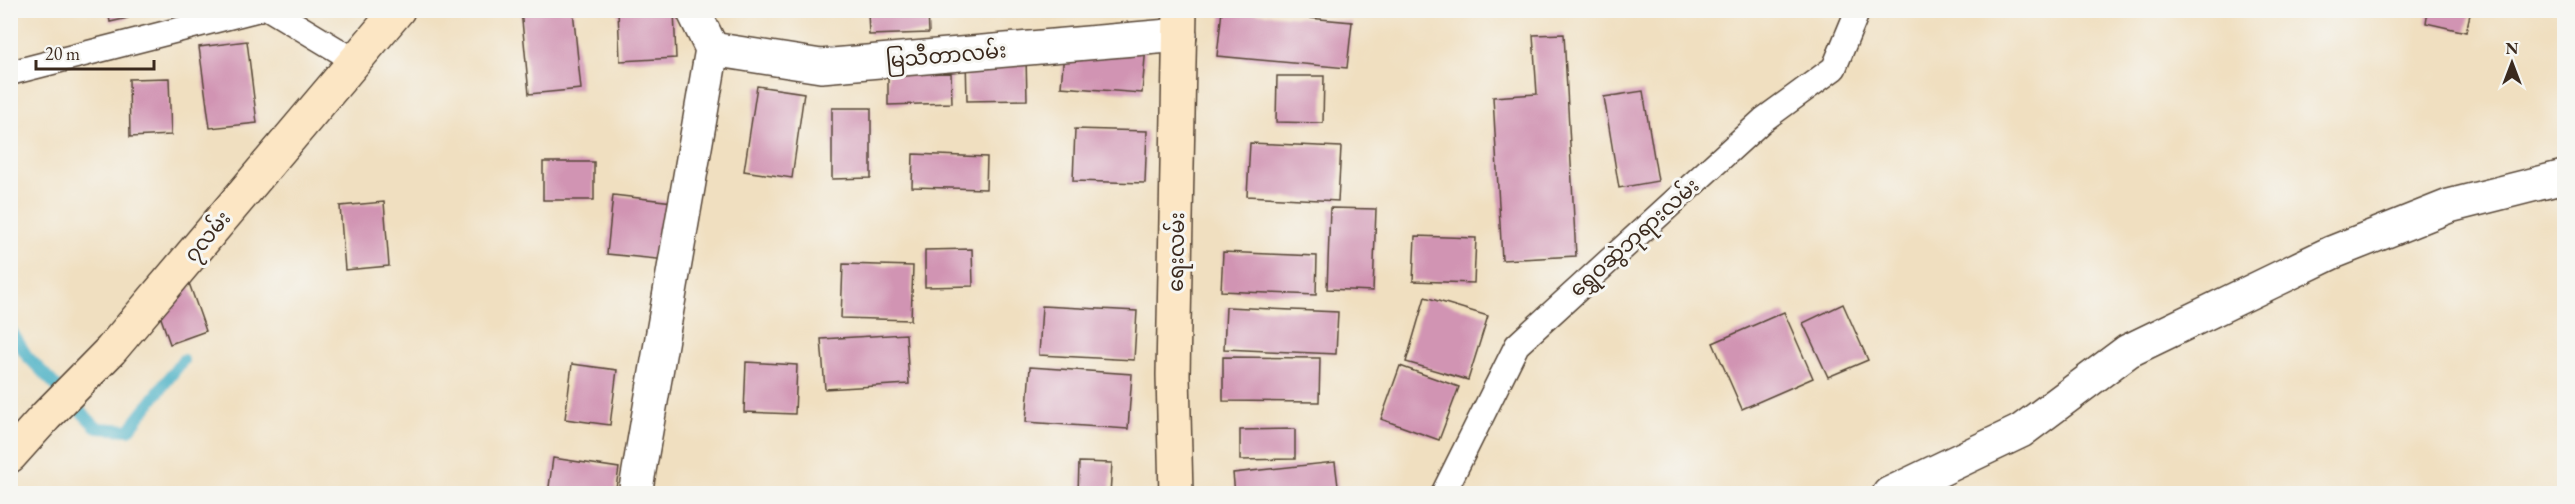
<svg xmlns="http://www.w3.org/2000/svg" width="2575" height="504" font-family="'EB Garamond','Noto Sans Myanmar',serif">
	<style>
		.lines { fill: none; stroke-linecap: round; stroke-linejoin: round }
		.stream { stroke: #44aec3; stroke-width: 12 }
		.building { fill: #d194b3 }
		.lane-casing { stroke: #564536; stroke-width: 27 }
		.street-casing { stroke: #564536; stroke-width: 36 }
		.secondary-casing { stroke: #564536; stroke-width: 36 }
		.lane { stroke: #fff; stroke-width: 24 }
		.street { stroke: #fff; stroke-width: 33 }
		.secondary { stroke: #fce6c4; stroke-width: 33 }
		.labels { text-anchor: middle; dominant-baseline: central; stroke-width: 6; stroke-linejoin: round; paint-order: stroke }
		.street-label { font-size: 21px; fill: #3b2a1e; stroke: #f6f6f2 }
	</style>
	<rect width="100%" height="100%" fill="#f6f6f2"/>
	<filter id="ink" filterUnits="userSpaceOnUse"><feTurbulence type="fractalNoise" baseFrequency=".0167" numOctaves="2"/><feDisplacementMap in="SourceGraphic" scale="12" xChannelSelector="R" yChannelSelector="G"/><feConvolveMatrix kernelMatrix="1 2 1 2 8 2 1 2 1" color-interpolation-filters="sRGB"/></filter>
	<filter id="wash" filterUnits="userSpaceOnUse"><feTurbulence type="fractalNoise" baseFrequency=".008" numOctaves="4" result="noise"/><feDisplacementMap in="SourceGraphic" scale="24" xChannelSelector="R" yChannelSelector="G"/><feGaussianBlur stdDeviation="1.35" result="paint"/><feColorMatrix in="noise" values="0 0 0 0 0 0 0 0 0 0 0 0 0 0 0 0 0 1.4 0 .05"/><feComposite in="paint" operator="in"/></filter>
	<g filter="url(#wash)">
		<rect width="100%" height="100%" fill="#f0dfc0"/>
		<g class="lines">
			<!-- stream -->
			<polyline class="stream" points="10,329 27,356 97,428 129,430 183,360"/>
		</g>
		<g id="blocks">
			<!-- building -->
			<g class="building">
				<polygon points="108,10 126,10 128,18 110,22"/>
				<polygon points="521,10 573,10 581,89 529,94"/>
				<polygon points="618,10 674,10 676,58 620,61"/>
				<polygon points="868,10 928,10 929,33 869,35"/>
				<polygon points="980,10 1035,10 1035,14 980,15"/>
				<polygon points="1222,10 1352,22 1347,68 1217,56"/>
				<polygon points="1290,10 1311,10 1311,14"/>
				<polygon points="2428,10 2471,10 2466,32 2426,23"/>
				<polygon points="1564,34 1576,256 1502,260 1493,97 1537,94 1533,35"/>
				<polygon points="247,41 257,123 210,128 199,47"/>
				<polygon points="1065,41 1146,46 1142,93 1061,87"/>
				<polygon points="1026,57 1027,100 967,101 966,58"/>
				<polygon points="951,73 952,103 888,105 888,74"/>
				<polygon points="1277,76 1324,76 1323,123 1276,122"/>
				<polygon points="169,78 171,135 130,137 129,79"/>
				<polygon points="757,86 804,93 792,178 744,171"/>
				<polygon points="1643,91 1658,181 1619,188 1604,97"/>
				<polygon points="832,108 871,108 871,178 832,179"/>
				<polygon points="1075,129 1147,131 1145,183 1073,181"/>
				<polygon points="1250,143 1341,147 1338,201 1247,196"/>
				<polygon points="913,154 987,157 986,189 912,187"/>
				<rect x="543" y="162" width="51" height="38"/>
				<polygon points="613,195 673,202 667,260 607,254"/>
				<polygon points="384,202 389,266 345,270 340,206"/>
				<polygon points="1330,208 1376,209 1373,291 1327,289"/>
				<polygon points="1415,236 1476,238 1474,283 1413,281"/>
				<polygon points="972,249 973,286 925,287 925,250"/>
				<polygon points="1223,252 1317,256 1316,295 1221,291"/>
				<polygon points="843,264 913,266 911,320 841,318"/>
				<polygon points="189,283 206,331 170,344 153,295"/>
				<polygon points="1425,297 1488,316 1468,380 1406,362"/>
				<polygon points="1843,304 1868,360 1828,377 1803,323"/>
				<polygon points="1042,306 1137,311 1134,360 1039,355"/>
				<polygon points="1226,307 1338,312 1336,354 1224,349"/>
				<polygon points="1784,312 1813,378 1742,409 1713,343"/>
				<polygon points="906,334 909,384 825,389 821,339"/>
				<polygon points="1223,357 1320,358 1319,402 1223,401"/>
				<polygon points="746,362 797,365 795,414 744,412"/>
				<polygon points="572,364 617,370 610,425 565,419"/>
				<polygon points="1400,366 1459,387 1439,440 1381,419"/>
				<polygon points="1030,367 1132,374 1128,429 1026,422"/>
				<polygon points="1295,429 1295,459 1240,460 1240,430"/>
				<polygon points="553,458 619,468 615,494 548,494"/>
				<polygon points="1079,462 1112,463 1110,494 1078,494"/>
				<polygon points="1335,462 1339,494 1235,494 1233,473"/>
			</g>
		</g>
	</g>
	<g filter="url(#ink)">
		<use href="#blocks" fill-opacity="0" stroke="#564536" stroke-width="1.5"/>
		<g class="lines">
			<defs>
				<g id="lane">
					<polyline points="271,10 354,60"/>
					<polyline points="10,73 256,10"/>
					<polyline points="1443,494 1517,345 1763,120 1834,68 1858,10"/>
				</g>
				<g id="street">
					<polyline points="712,49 821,66 1180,35"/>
					<polyline points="635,494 712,49 693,10"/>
					<polyline points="1889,494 2021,431 2128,351 2331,253 2449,206 2564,177"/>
				</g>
				<g id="secondary">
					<polyline points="10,456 46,416 111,350 398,10"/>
					<polyline points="1176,494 1173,375 1180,10"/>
				</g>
			</defs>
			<!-- lane casing -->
			<use href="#lane" class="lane-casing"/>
			<!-- street casing -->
			<use href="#street" class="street-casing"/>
			<!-- secondary casing -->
			<use href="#secondary" class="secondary-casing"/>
			<!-- lane -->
			<use href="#lane" class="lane"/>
			<!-- street -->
			<use href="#street" class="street"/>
			<!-- secondary -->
			<use href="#secondary" class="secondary"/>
		</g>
	</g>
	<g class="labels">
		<!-- street labels -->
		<g class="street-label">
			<text transform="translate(946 55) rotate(-5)">မြသီတာလမ်း</text>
			<text transform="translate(207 236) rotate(-50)">၇လမ်း</text>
			<text transform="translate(1634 237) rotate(-42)">ရွှေဝဆွဲဘုရားလမ်း</text>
			<text transform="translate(1176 252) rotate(-89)">ရေးလမ်း</text>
		</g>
	</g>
	<!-- margin -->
	<rect width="2575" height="504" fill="none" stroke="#f6f6f2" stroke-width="36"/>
	<!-- north arrow -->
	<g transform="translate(2512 63)" stroke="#f6f6f2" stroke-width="4.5" paint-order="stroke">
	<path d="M0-4.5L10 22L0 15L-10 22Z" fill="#3b2a1e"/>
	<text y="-9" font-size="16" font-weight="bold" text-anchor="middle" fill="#3b2a1e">N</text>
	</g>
	<!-- scale -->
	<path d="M36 60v9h118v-9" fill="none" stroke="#3b2a1e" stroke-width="3"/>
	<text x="45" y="60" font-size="18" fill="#3b2a1e" stroke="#f6f6f2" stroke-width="4.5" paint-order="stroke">20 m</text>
</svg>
